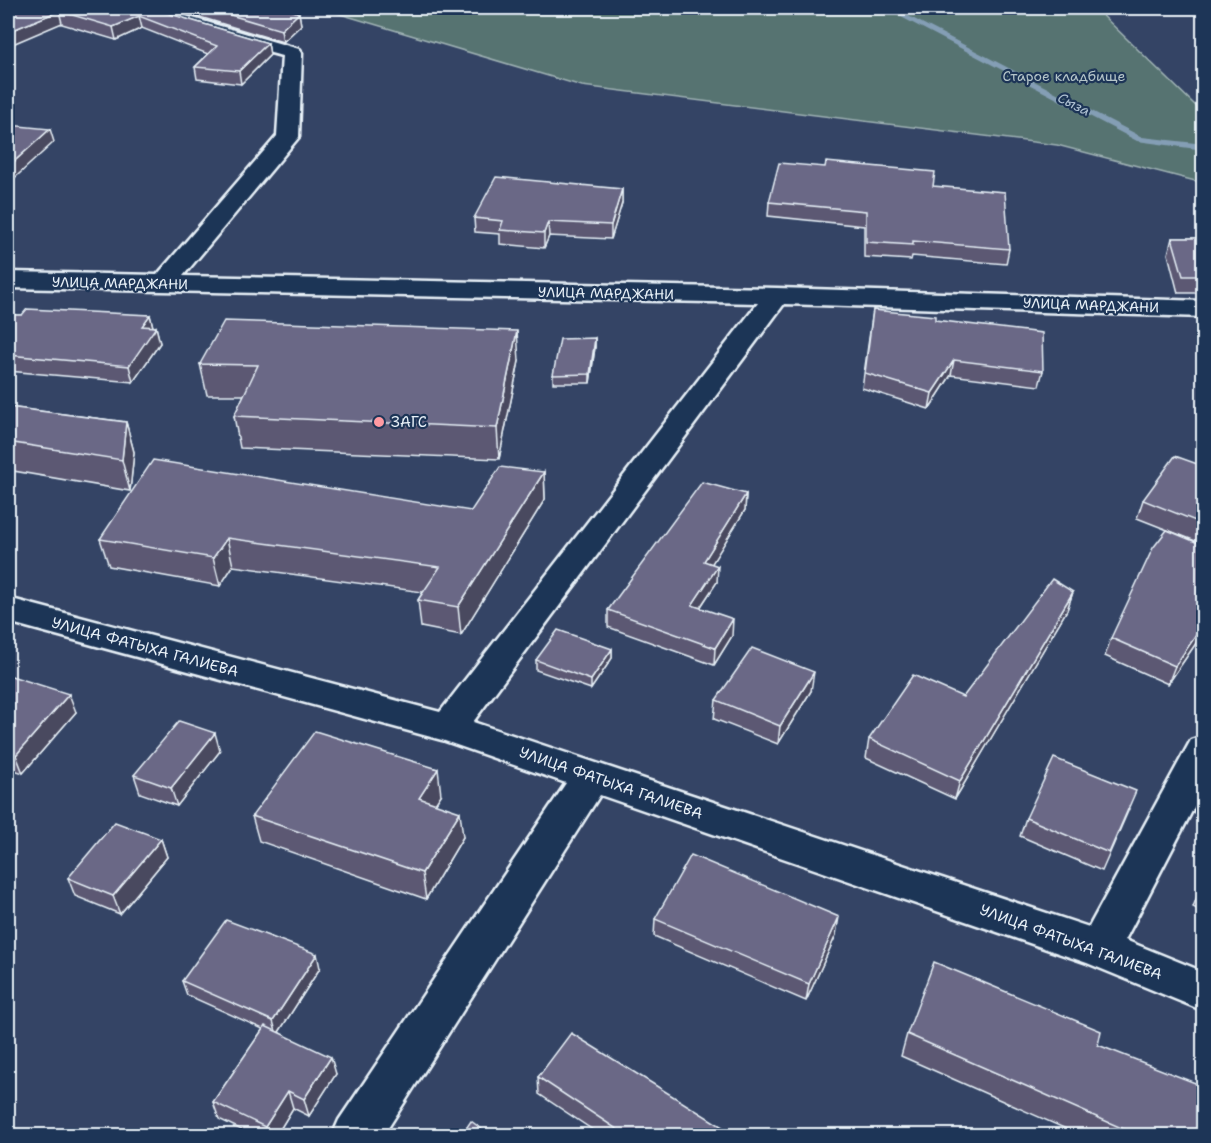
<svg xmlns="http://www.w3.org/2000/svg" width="1211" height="1143" font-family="'Shantell Sans',sans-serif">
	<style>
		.green { fill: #567371; stroke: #9fb2b4; stroke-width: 1.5 }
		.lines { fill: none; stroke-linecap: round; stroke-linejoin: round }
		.stream { fill: #849eb5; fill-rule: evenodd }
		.street-casing { stroke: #e8f1f8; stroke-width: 5 }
		.street { fill: #1d3557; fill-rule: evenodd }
		.wall { fill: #5b5973; stroke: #e8f1f8; stroke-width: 1.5 }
		.shaded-wall { fill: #4a485e; stroke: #e8f1f8; stroke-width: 1.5 }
		.building { fill: #6a6786; stroke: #e8f1f8; stroke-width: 1.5 }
		.poi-dot { fill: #ff9aa2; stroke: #1d3557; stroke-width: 2 }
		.labels { text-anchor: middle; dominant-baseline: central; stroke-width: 4.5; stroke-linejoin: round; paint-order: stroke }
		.far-park-label { font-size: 14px; fill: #b5c5c9; stroke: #1d3557 }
		.far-water-label { font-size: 14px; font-style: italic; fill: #aec0d1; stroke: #1d3557 }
		.far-street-label { font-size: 14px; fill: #e8f1f8; stroke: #1d3557 }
		.poi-label { font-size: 15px; fill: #e8f1f8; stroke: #1d3557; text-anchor: start }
		.street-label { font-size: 15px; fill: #e8f1f8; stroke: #1d3557 }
	</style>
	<rect width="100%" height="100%" fill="#344465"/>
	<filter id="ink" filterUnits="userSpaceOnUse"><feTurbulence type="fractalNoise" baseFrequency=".0167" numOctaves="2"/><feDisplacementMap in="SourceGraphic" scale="12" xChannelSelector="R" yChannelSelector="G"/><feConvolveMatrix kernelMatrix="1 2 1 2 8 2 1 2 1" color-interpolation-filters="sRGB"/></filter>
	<g filter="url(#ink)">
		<!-- green -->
		<polygon class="green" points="320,8 1095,8 1196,106 1203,109 1203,183 1057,145 582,86"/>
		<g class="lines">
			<!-- stream -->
			<polygon class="stream" points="884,8 893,8 1142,137 1204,144 1204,150 1137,141"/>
			<defs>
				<path id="street" d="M140 8H164L182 15 299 49 302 53 299 137 183 276 777 288 1204 301V317L784 304 473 722 1089 927 1191 740 1204 736V788L1125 940 1204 972V1011L1087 963 600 795 383 1136H332L339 1120 566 783 442 740 8 622V598L440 712 758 303 8 288V272L157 275 277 136 282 56C258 49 150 24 140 8Z"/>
			</defs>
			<!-- street casing -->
			<use href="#street" class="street-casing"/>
			<!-- street -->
			<use href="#street" class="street"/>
		</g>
		<!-- wall -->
		<g class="wall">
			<polygon points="8,8 160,11 268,43 270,55 241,84 197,79 195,67 208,54 142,28 116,40"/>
			<polygon points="170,8 285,8 299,13 301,25 283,42"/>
			<polygon points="933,186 1009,249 1006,264 912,256 911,260 864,257 864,226 768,216 769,202"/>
			<polygon points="622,189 622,203 611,239 549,236 544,248 500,244 500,234 475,232 474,218"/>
			<polygon points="1172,238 1203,238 1203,293 1178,293 1168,254"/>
			<polygon points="873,310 935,320 1043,371 1039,386 951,375 929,409 862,388"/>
			<polygon points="8,315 150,315 153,327 156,327 160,343 133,382 8,371"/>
			<polygon points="595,338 595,347 590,383 553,383 553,375"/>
			<polygon points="519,361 499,459 240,448 234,416 244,395 207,395 200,364"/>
			<polygon points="8,407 126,422 134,452 130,491 8,470"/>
			<polygon points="1203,466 1203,533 1198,542 1137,518 1143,500"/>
			<polygon points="544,472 545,499 461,635 421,627 418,600 423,592 233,566 220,586 109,566 100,539 471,511"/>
			<polygon points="746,494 745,510 711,564 717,582 700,608 732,636 714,665 608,627 608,610"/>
			<polygon points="1073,592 1067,610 955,799 866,758 869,739 963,697"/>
			<polygon points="1203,633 1168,684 1105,656 1111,638"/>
			<polygon points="612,649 612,658 591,689 536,670 536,660"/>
			<polygon points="8,675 76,712 23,773 8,768"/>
			<polygon points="811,691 778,744 714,719 716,700"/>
			<polygon points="220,751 177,806 140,793 134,775"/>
			<polygon points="441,795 435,804 463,837 426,899 259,841 252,816"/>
			<polygon points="1129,809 1102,871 1020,836 1026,818"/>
			<polygon points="161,839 167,857 120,914 75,896 68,878"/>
			<polygon points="1203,882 1203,912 1193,907"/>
			<polygon points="655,919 836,935 806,1001 654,936"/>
			<polygon points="320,968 279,1032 336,1074 309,1116 293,1108 276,1136 254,1136 219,1119 213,1102 263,1029 187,995 182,981"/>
			<polygon points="907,1034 1098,1045 1203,1136 1082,1136 901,1056"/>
			<polygon points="538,1077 737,1136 602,1136 539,1094"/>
		</g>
		<!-- shaded-wall -->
		<g class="shaded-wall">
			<polygon points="59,11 62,23 8,46 8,32"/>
			<polygon points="299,13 301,25 283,42 281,30"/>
			<polygon points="139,16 142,28 116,40 113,27"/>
			<polygon points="268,43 270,55 241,84 239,71"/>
			<polygon points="50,129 54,142 8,184 8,167"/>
			<polygon points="622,189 622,203 611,239 611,225"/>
			<polygon points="548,222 549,236 544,248 544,233"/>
			<polygon points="150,315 154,331 156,327 160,343 133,382 129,366 142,326"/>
			<polygon points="517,331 519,361 499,459 497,428"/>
			<polygon points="595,338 595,347 590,383 590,374"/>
			<polygon points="954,360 951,375 929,409 932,393"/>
			<polygon points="126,422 134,452 130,491 122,460"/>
			<polygon points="544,472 545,499 461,635 458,607"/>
			<polygon points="746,494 745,510 703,578 704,561"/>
			<polygon points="1203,526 1203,533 1198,542"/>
			<polygon points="227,538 233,566 220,586 213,558"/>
			<polygon points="718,566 717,582 691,621 692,605"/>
			<polygon points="1073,592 1067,610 955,799 960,781"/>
			<polygon points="733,619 732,636 714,665 715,648"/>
			<polygon points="1203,625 1203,633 1168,684 1175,666"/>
			<polygon points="612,649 612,658 591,689 591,680"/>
			<polygon points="814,672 811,691 778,744 780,726"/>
			<polygon points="69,694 76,712 23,773 16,755"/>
			<polygon points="215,733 220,751 177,806 171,788"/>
			<polygon points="438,769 441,795 422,824 419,798"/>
			<polygon points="460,812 463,837 426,899 422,873"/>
			<polygon points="161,839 167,857 120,914 113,896"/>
			<polygon points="839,917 836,935 806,1001 809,984"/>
			<polygon points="317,954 320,968 277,1035 273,1021"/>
			<polygon points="331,1057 336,1074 309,1116 304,1099"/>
			<polygon points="288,1091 293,1108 276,1136 268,1136 265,1127"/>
		</g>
		<!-- building -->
		<g class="building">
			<polygon points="8,8 151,8 160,11 268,43 239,71 195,67 217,46 139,16 113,27 59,11 8,32"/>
			<polygon points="207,8 285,8 299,13 281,30"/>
			<polygon points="8,125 50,129 8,167"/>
			<polygon points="826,162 935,172 933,186 1005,192 1009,249 913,241 913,245 866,242 866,211 769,202 779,163 825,167"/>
			<polygon points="496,177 622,189 611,225 548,222 544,233 500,230 503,221 474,218"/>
			<polygon points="1172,238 1203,238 1203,276 1183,276"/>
			<polygon points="27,309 150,315 142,326 156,327 129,366 8,355 8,315 22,315"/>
			<polygon points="873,310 935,316 935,320 1042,333 1043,371 954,360 932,393 865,373"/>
			<polygon points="224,321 517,331 497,428 234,416 258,365 200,364"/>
			<polygon points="595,338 590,374 553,375 560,339"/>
			<polygon points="8,407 126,422 122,460 8,442"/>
			<polygon points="1175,456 1203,466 1203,524 1143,500"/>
			<polygon points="153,460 471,511 500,467 544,472 458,607 418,600 440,567 227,538 213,558 100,539"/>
			<polygon points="702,482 746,494 704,561 718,566 692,605 733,619 715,648 608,610"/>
			<polygon points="1167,530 1203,545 1203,625 1175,666 1111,638 1153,548"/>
			<polygon points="1052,579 1073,592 960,781 869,739 913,675 963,697"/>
			<polygon points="558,630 612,649 591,680 536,660"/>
			<polygon points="752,648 814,672 780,726 716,700"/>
			<polygon points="8,675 69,694 16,755 8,752"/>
			<polygon points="179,721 215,733 171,788 134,775"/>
			<polygon points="315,731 438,769 419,798 460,812 422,873 252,816"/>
			<polygon points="1054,758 1136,791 1109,853 1026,818"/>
			<polygon points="115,822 161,839 113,896 68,878"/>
			<polygon points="691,855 839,917 809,984 655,919"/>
			<polygon points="226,920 317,954 273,1021 182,981"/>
			<polygon points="934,962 1101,1031 1098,1045 1203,1086 1203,1136 1133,1136 1133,1133 907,1034"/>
			<polygon points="265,1026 331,1057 304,1099 288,1091 265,1127 213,1102"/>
			<polygon points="571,1033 737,1136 627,1136 538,1077"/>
			<polygon points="471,1121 491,1136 461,1136"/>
		</g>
	</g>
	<!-- markers -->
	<circle class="poi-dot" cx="379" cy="422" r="6"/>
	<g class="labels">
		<!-- far-park labels -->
		<g class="far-park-label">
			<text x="1064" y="76">Старое кладбище</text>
		</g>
		<!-- far-water labels -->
		<g class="far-water-label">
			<text transform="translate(1074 104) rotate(27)">Сыза</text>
		</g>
		<!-- far-street labels -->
		<g class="far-street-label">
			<text transform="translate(120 283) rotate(1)">УЛИЦА МАРДЖАНИ</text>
			<text transform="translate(606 293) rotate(1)">УЛИЦА МАРДЖАНИ</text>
			<text transform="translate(1091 305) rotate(2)">УЛИЦА МАРДЖАНИ</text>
		</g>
		<!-- poi labels -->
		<g class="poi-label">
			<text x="391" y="422">ЗАГС</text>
		</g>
		<!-- street labels -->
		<g class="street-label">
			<text transform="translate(145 647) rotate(15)">УЛИЦА ФАТЫХА ГАЛИЕВА</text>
			<text transform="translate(611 783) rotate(19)">УЛИЦА ФАТЫХА ГАЛИЕВА</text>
			<text transform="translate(1071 942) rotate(20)">УЛИЦА ФАТЫХА ГАЛИЕВА</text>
		</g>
	</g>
	<!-- margin -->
	<rect width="1211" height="1143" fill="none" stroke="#1d3557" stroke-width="30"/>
	<rect x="15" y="15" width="1181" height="1113" fill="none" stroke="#e8f1f8" stroke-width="2" filter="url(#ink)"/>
</svg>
